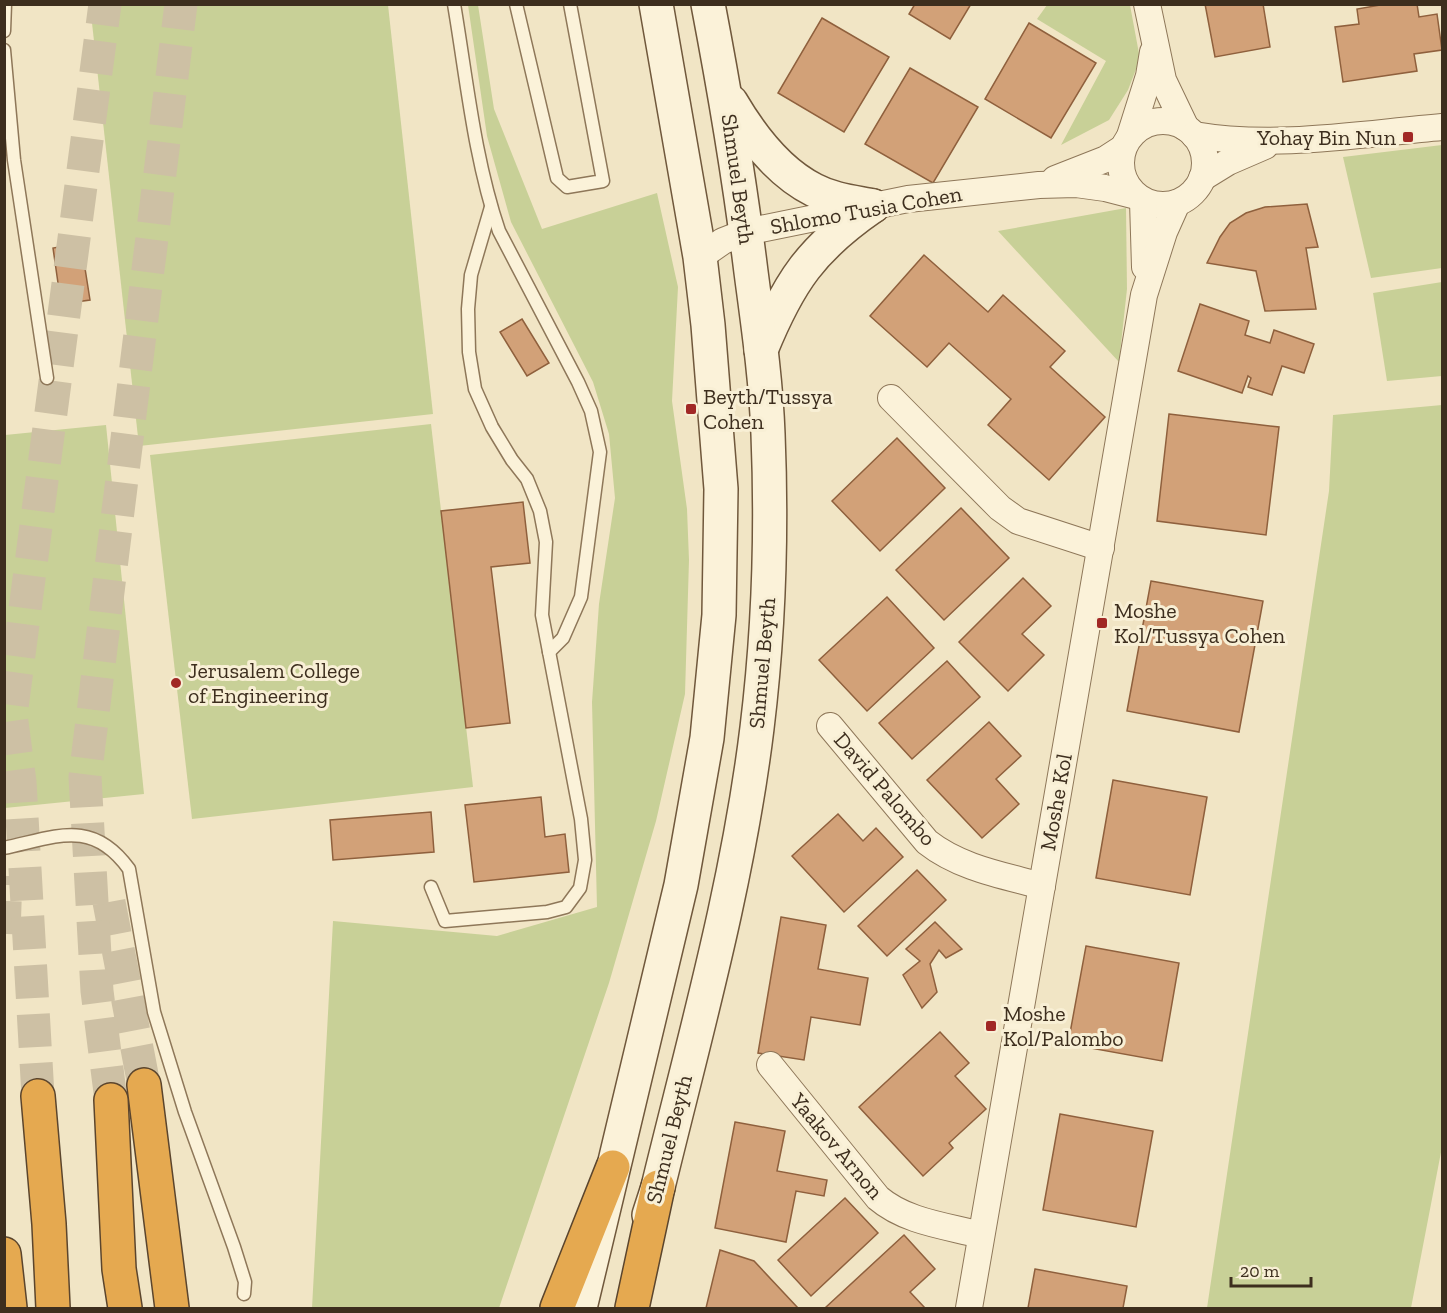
<svg xmlns="http://www.w3.org/2000/svg" width="1447" height="1313" font-family="'Zilla Slab',serif">
	<style>
		.green { fill: #c8d097 }
		.building { fill: #d2a178; stroke: #8f603d; stroke-width: 1.5 }
		.lines { fill: none; stroke-linecap: round; stroke-linejoin: round }
		.highway-tunnel { stroke: #cdc0a4; stroke-width: 33; stroke-dasharray: 33 16; stroke-linecap: butt }
		.lane-casing { stroke: #8e7759; stroke-width: 15 }
		.street-casing { stroke: #8e7759; stroke-width: 28 }
		.secondary-casing { stroke: #70583c; stroke-width: 36 }
		.highway-casing { stroke: #5b452d; stroke-width: 36 }
		.lane { stroke: #fbf2d9; stroke-width: 12 }
		.street { stroke: #fbf2d9; stroke-width: 26 }
		.secondary { stroke: #fbf2d9; stroke-width: 33 }
		.highway { stroke: #e5a950; stroke-width: 33 }
		.poi-dot { fill: #a12825; stroke: #f8efd5; stroke-width: 2 }
		.labels { text-anchor: middle; dominant-baseline: central; stroke-width: 6; stroke-linejoin: round; paint-order: stroke }
		.poi-label { font-size: 22px; fill: #3d2e1e; stroke: #f8efd5; text-anchor: start }
		.street-label { font-size: 22px; fill: #3d2e1e; stroke: #f8efd5 }
	</style>
	<rect width="100%" height="100%" fill="#f1e5c5"/>
	<!-- green -->
	<g class="green">
		<polygon points="90,5 388,5 433,414 139,446"/>
		<polygon points="468,5 478,5 494,109 542,229 657,193 678,287 672,401 687,509 689,560 685,694 656,821 609,983 499,1308 312,1308 333,921 497,936 597,907 592,702 599,604 615,498 609,434 593,382 511,222 487,136"/>
		<polygon points="1047,5 1130,5 1140,59 1128,90 1109,120 1061,145 1106,61 1037,19"/>
		<polygon points="1442,145 1442,268 1371,278 1343,157"/>
		<polygon points="1126,208 1127,289 1119,362 998,231"/>
		<polygon points="1442,282 1442,376 1387,381 1373,293"/>
		<polygon points="1442,405 1442,1147 1411,1308 1207,1308 1329,491 1333,415"/>
		<polygon points="431,424 473,787 192,819 150,455"/>
		<polygon points="106,425 144,794 5,808 5,435"/>
	</g>
	<!-- building -->
	<g class="building">
		<polygon points="915,4 971,4 950,39 909,14"/>
		<polygon points="1205,4 1263,4 1270,47 1215,57"/>
		<polygon points="1386,4 1417,4 1419,17 1437,14 1442,50 1414,54 1417,71 1343,82 1335,27 1359,24 1357,9"/>
		<polygon points="822,18 889,57 844,132 778,93"/>
		<polygon points="1029,23 1096,63 1051,138 985,99"/>
		<polygon points="910,68 978,107 933,183 865,144"/>
		<polygon points="1307,204 1318,247 1306,248 1316,309 1265,311 1256,271 1207,263 1220,237 1230,223 1246,213 1265,207"/>
		<polygon points="81,243 90,300 61,304 53,248"/>
		<polygon points="924,255 988,312 1003,295 1065,351 1050,367 1105,417 1049,480 988,425 1011,399 949,343 927,367 870,316"/>
		<polygon points="1200,304 1249,321 1245,335 1270,343 1274,330 1314,344 1304,373 1282,366 1272,395 1248,387 1251,378 1248,376 1242,393 1178,371"/>
		<polygon points="522,319 549,363 527,376 500,332"/>
		<polygon points="1169,414 1279,427 1266,535 1157,521"/>
		<polygon points="897,438 945,488 880,551 832,501"/>
		<polygon points="523,502 530,563 491,567 510,723 466,728 441,511"/>
		<polygon points="961,508 1009,558 944,620 896,570"/>
		<polygon points="1023,578 1051,606 1022,634 1044,655 1008,691 959,642"/>
		<polygon points="1151,581 1263,601 1239,732 1127,711"/>
		<polygon points="887,597 934,648 867,711 819,660"/>
		<polygon points="947,661 980,697 912,759 879,723"/>
		<polygon points="989,722 1021,756 996,779 1019,804 982,838 927,780"/>
		<polygon points="1113,780 1207,797 1190,895 1096,878"/>
		<polygon points="541,797 545,837 565,834 569,872 474,882 465,805"/>
		<polygon points="431,812 434,852 333,860 330,820"/>
		<polygon points="838,814 863,841 876,828 903,857 844,912 792,856"/>
		<polygon points="917,870 946,900 887,956 858,926"/>
		<polygon points="781,917 826,925 818,969 868,978 860,1025 811,1017 804,1060 758,1053"/>
		<polygon points="935,922 962,949 946,958 939,950 930,964 937,992 922,1008 903,975 920,961 906,949"/>
		<polygon points="1086,946 1179,963 1162,1061 1068,1044"/>
		<polygon points="940,1032 969,1063 955,1076 986,1109 949,1143 953,1148 923,1176 859,1107"/>
		<polygon points="1060,1114 1153,1131 1136,1227 1043,1210"/>
		<polygon points="735,1122 785,1131 777,1171 827,1180 824,1196 796,1191 786,1242 715,1228"/>
		<polygon points="845,1198 878,1233 811,1296 778,1260"/>
		<polygon points="904,1235 935,1269 910,1292 925,1308 825,1308"/>
		<polygon points="720,1250 754,1261 798,1308 706,1308"/>
		<polygon points="1035,1269 1127,1286 1123,1308 1028,1308"/>
	</g>
	<g class="lines">
		<!-- highway-tunnel -->
		<g class="highway-tunnel">
			<polyline points="109,902 144,1085"/>
			<polyline points="4,934 6,876"/>
			<polyline points="38,1096 20,782 11,715 105,4"/>
			<polyline points="111,1100 97,991 85,777 181,4"/>
		</g>
		<defs>
			<g id="lane">
				<path d="M454 4C467 81 474 157 499 231L578 382 591 411 600 452 581 597 563 638 549 652"/>
				<polyline points="516,4 557,178 567,187 603,181 570,4"/>
				<polyline points="4,31 5,4"/>
				<polyline points="4,50 14,160 47,378"/>
				<path d="M4 848C56 837 92 818 129 869L154 1012 185 1112 234 1247 245 1282 244 1294"/>
				<polyline points="431,887 445,921 547,912 566,907 580,888 585,860 581,819 542,615 546,542 540,511 527,479 512,460 492,427 475,389 469,352 468,309 471,275 491,207"/>
			</g>
			<g id="street">
				<polyline points="1147,4 1163,80 1186,128"/>
				<circle cx="1163" cy="163" r="42"/>
				<path d="M1194 135C1275 149 1360 134 1442 127"/>
				<polyline points="1130,136 1149,76 1153,52"/>
				<polyline points="1202,178 1228,162 1265,146"/>
				<polyline points="1055,179 1106,159 1123,148"/>
				<polyline points="1143,201 1145,267"/>
				<polyline points="700,257 723,241 746,232 908,199 1039,185 1076,184 1105,188 1136,196"/>
				<polyline points="891,398 1000,508 1018,521 1101,548"/>
				<path d="M830 726 927 842C960 868 1002 875 1042 886"/>
				<path d="M770 1065 878 1198C906 1222 947 1226 981 1235"/>
				<polyline points="969,1308 1144,295 1164,232 1177,203"/>
			</g>
			<g id="secondary">
				<path d="M731 102C751 136 778 172 814 190 833 200 853 202 873 206"/>
				<path d="M761 350C789 281 812 248 873 206"/>
				<path d="M649 1215 658 1187C695 1035 738 884 757 728 769 630 772 532 768 434 766 380 758 325 751 272 740 182 725 93 708 4"/>
				<polyline points="580,1308 681,885 707,738 719,615 721,489 708,325 700,257 656,4"/>
			</g>
			<g id="highway">
				<polyline points="144,1085 172,1308"/>
				<polyline points="38,1096 49,1224 53,1308"/>
				<polyline points="111,1100 119,1269 125,1308"/>
				<polyline points="4,1254 10,1308"/>
				<polyline points="557,1308 613,1167"/>
				<polyline points="632,1308 658,1187"/>
			</g>
		</defs>
		<!-- lane casing -->
		<use href="#lane" class="lane-casing"/>
		<!-- street casing -->
		<use href="#street" class="street-casing"/>
		<!-- secondary casing -->
		<use href="#secondary" class="secondary-casing"/>
		<!-- highway casing -->
		<use href="#highway" class="highway-casing"/>
		<!-- lane -->
		<use href="#lane" class="lane"/>
		<!-- street -->
		<use href="#street" class="street"/>
		<!-- secondary -->
		<use href="#secondary" class="secondary"/>
		<!-- highway -->
		<use href="#highway" class="highway"/>
	</g>
	<!-- markers -->
	<g class="poi-dot">
		<rect x="1402" y="131" width="12" height="12" rx="3"/>
		<rect x="685" y="403" width="12" height="12" rx="3"/>
		<rect x="1096" y="617" width="12" height="12" rx="3"/>
		<circle cx="176" cy="683" r="6"/>
		<rect x="985" y="1020" width="12" height="12" rx="3"/>
	</g>
	<g class="labels">
		<!-- poi labels -->
		<g class="poi-label">
			<text x="1396" y="137" text-anchor="end">Yohay Bin Nun</text>
			<text x="703" y="396">Beyth/Tussya<tspan x="703" dy="25">Cohen</tspan></text>
			<text x="1114" y="610">Moshe<tspan x="1114" dy="25">Kol/Tussya Cohen</tspan></text>
			<text x="188" y="670">Jerusalem College<tspan x="188" dy="25">of Engineering</tspan></text>
			<text x="1003" y="1013">Moshe<tspan x="1003" dy="25">Kol/Palombo</tspan></text>
		</g>
		<!-- street labels -->
		<g class="street-label">
			<text transform="translate(738 179) rotate(82)">Shmuel Beyth</text>
			<text transform="translate(866 210) rotate(-10)">Shlomo Tusia Cohen</text>
			<text transform="translate(762 663) rotate(-85)">Shmuel Beyth</text>
			<text transform="translate(885 789) rotate(49)">David Palombo</text>
			<text transform="translate(1056 802) rotate(-80)">Moshe Kol</text>
			<text transform="translate(669 1139) rotate(-76)">Shmuel Beyth</text>
			<text transform="translate(837 1146) rotate(50)">Yaakov Arnon</text>
		</g>
	</g>
	<!-- border -->
	<rect width="1447" height="1313" fill="none" stroke="#3d2e1e" stroke-width="12"/>
	<!-- scale -->
	<path d="M1231 1277v9h80v-9" fill="none" stroke="#3d2e1e" stroke-width="3"/>
	<text x="1240" y="1277" font-size="18" fill="#3d2e1e" stroke="#f8efd5" stroke-width="4.5" paint-order="stroke">20 m</text>
</svg>
